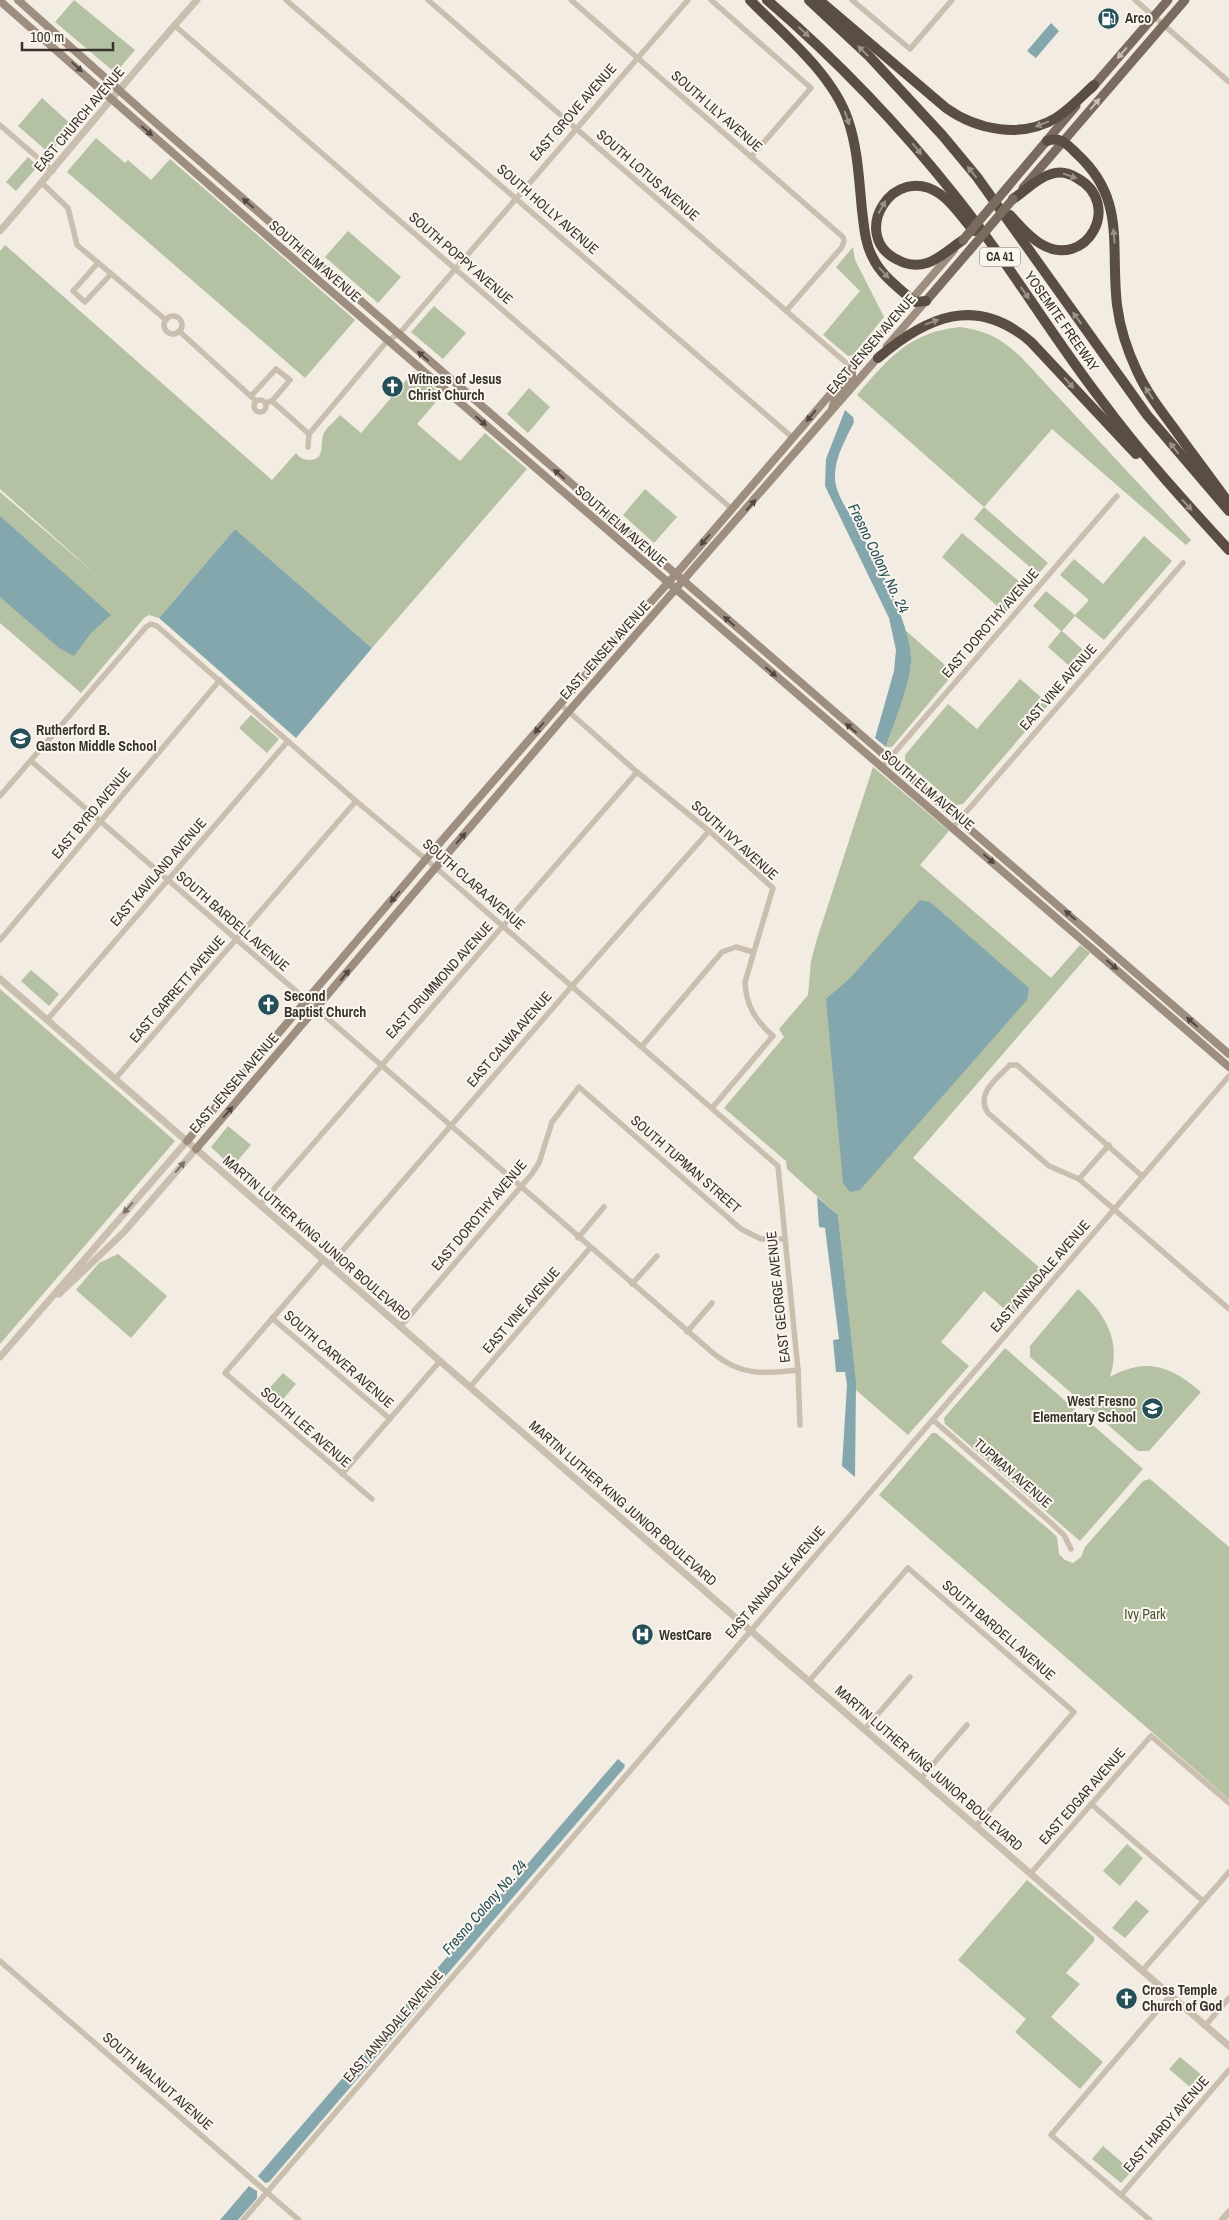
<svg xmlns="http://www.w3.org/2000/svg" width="1229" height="2220" font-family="'Archivo Narrow',sans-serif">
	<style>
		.green { fill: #b4c1a3 }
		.water { fill: #84a7ad }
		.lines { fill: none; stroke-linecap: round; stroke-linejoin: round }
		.minor { stroke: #cabeaf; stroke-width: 5.5 }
		.tertiary { stroke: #cabeaf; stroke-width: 7 }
		.secondary { stroke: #9e8e80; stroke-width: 8 }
		.primary { stroke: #7a6b5f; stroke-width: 9 }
		.motorway { stroke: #5a4d44; stroke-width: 10 }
		.primary-bridge { stroke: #7a6b5f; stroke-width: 9 }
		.oneway { fill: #9a9188 }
		.oneway2 { fill: #c7beb5 }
		.oneway3 { fill: #524941 }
		.oneway4 { fill: #7a7167 }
		.labels { text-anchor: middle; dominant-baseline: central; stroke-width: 4; stroke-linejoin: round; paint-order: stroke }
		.shield { fill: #faf6ef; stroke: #736d66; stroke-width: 1 }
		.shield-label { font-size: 12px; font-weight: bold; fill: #39322c }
		.poi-label { font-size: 14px; font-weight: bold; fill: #39322c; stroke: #faf6ef; text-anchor: start }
		.street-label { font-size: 14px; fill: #39322c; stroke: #faf6ef }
		.park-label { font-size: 14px; fill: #455632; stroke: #faf6ef }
		.water-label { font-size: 15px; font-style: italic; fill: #255058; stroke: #faf6ef }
	</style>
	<rect width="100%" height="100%" fill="#f2ece3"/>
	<!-- green -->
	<g class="green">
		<polygon points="74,0 135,50 118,70 112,70 55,22"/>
		<polygon points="42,98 73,126 49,153 18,126"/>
		<polygon points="96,138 125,163 128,160 151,180 170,159 355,320 305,378 67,172"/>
		<polygon points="28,157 38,166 16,191 6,182"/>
		<polygon points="348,231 401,277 378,303 325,257"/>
		<path d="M5 245 272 480 296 453C299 457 303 460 309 460 327 460 319 442 324 433 328 426 335 421 340 415L361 433 414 371 442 395 417 424 460 461 485 433 527 469 372 648 235 529 159 618 149 615 144 618 81 693 0 623V492L100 578 0 489V251Z"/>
		<polygon points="853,247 855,260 884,317 853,355 848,356 823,335 860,291 836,267"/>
		<polygon points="434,306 466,333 443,359 411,332"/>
		<path d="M960 327C987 331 1000 338 1020 356L1191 540 1186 545 1052 429 984 507 1048 563 1038 574 974 519 984 507 857 395C888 359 909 332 960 327Z"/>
		<polygon points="529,388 550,407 528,433 507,414"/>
		<polygon points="645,489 677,517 654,543 623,515"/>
		<polygon points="962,533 1027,588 1005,613 942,557"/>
		<polygon points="1144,536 1172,561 1104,640 1075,616 1062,631 1090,656 1076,672 1048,647 1061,631 1033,606 1046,591 1075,615 1089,600 1060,575 1074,559 1103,584"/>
		<polygon points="905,630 954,673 892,747 886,747 911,665 911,655"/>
		<polygon points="1020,679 1049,704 963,804 956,805 905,761 905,755 948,704 977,729"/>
		<polygon points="251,715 279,739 267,753 239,728"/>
		<polygon points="873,767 949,831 920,865 1051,978 1080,945 1090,953 913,1158 1048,1275 1012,1316 984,1291 941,1342 969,1366 908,1435 856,1390 838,1215 787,1169 786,1161 724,1108 784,1037 779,1029 808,995 811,961 817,939"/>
		<polygon points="31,970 59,994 49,1006 21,981"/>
		<polygon points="0,989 175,1141 0,1344"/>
		<polygon points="228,1126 251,1145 232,1167 211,1147"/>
		<polygon points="118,1254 167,1296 131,1338 76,1290 99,1263"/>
		<path d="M1078 1289C1105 1313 1122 1341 1110 1377 1147 1357 1170 1366 1201 1392L1149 1451H1138L1030 1357V1346Z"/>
		<polygon points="1005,1348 1143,1469 1080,1541 945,1424 944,1418"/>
		<polygon points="283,1373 296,1384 278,1405 265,1393"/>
		<polygon points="932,1433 936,1433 1053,1533 1057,1537 1059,1554 1065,1560 1073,1563 1081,1557 1085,1547 1143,1481 1150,1479 1229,1547 1229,1799 879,1495"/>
		<polygon points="1127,1844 1143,1858 1120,1886 1103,1871"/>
		<polygon points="1027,1880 1094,1937 1094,1941 1066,1973 1080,1984 1051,2017 1103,2062 1080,2089 1015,2032 1026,2019 958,1960"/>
		<polygon points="1136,1900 1149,1911 1125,1938 1112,1928"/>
		<polygon points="1180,2057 1209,2081 1198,2094 1169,2069"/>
		<polygon points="1103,2146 1132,2171 1121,2183 1092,2159"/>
	</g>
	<!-- water -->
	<g class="water">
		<polygon points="1051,23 1059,31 1036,58 1027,51"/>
		<path d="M845 410 853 417 854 422C846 439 834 458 835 479 836 496 851 515 859 530 878 563 908 619 911 656 913 678 893 724 886 747L875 738 894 671 896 650 889 618 825 486 826 459Z"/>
		<polygon points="0,516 111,615 91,633 74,656 59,648 0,597"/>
		<polygon points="235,529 372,648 296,738 159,618"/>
		<polygon points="920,900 930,902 1029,988 1027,1000 860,1190 850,1192 843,1183 826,999 850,978"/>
		<polygon points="817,1197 838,1215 856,1383 855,1477 842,1466 847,1385 845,1372 836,1372 833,1340 839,1339 825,1228 819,1227"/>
		<polygon points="618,1759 625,1765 624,1768 269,2182 265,2183 258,2176"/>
		<polygon points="249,2186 257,2191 257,2198 238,2220 220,2220"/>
	</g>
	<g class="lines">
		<!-- minor -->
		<g class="minor">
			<polyline points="286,0 793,438"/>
			<polyline points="428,0 852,368"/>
			<polyline points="571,0 843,237 844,241 842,247 786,311"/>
			<polyline points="711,0 811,88 751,157"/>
			<polyline points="852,0 910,49 952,0"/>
			<polyline points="1135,0 1229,82"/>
			<polyline points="174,25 732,509"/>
			<polyline points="0,125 53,171"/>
			<polyline points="42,183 68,208 77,245 166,320"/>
			<polyline points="98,263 73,291 85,302 111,274"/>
			<circle cx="173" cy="325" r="9"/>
			<polyline points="179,331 256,401"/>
			<polyline points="251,396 276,369 290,380 272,401"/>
			<circle cx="260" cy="406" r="6"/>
			<polyline points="265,403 272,401 309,434"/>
			<polyline points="308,447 309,434 388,340 399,334 688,0"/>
			<path d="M560 704 637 772 709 831 773 888 745 982C746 1006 756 1021 773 1036L712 1108"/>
			<path d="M31 761 713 1353C741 1376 764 1374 798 1370"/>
			<polyline points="882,767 1117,496"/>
			<polyline points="0,796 146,627 151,624 157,626 356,801 435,867 778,1166 798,1370 800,1425"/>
			<polyline points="953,827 1183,563"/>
			<polyline points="0,940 220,680"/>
			<polyline points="47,1020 288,741"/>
			<polyline points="642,1046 722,952 736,947 753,952"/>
			<polyline points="115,1079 356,801"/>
			<path d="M1142 1176 1017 1065H1010C997 1079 975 1093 988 1113L1049 1166 1079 1179 1229 1309"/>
			<polyline points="1079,1179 1109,1145"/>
			<polyline points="260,1205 637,772"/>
			<polyline points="578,1238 604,1207"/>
			<polyline points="323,1260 225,1373 372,1499"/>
			<polyline points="330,1265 572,986 709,831"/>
			<polyline points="632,1284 657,1256"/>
			<polyline points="272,1318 390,1419"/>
			<polyline points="400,1327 531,1175 539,1163 552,1122 579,1087 741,1229 761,1239 785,1239"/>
			<polyline points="687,1332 712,1303"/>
			<polyline points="470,1387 590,1248"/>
			<polyline points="933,1420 1049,1521 1064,1535 1071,1549"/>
			<polyline points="342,1474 440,1361"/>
			<polyline points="809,1681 908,1568 1074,1712 976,1826"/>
			<polyline points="865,1729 910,1677"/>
			<polyline points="921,1778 967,1725"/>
			<polyline points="1091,1804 1203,1901"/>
			<polyline points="1031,1873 1151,1736 1229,1803"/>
			<polyline points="0,1961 299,2220"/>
			<polyline points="1142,1971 1229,1872"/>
			<polyline points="1205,2026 1229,1998"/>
			<polyline points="1121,2195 1229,2070"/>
			<polyline points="243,2220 1229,1076"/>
			<polyline points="1150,2220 1051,2135 1170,1996"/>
		</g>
		<!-- tertiary -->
		<g class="tertiary">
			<path d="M0 231C66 155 129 76 197 0"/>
			<polyline points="0,979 1229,2046"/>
			<polyline points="59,1294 124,1232 196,1149"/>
			<polyline points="0,1357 187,1141"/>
			<polyline points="1222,2220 1229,2212"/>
		</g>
		<!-- secondary -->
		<g class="secondary">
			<polyline points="18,0 157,124 1229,1054"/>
			<polyline points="0,1 273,241 1229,1067"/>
			<polyline points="887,346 926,301"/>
			<polyline points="832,409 835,399 852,377 852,368"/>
			<polyline points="187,1141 444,838 581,680 683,566 954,250"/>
			<polyline points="196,1149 569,711 880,355"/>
		</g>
		<!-- primary -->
		<g class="primary">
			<polyline points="1091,89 1168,0"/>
			<polyline points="1023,188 1185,0"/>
			<polyline points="1006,189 1076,106"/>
			<polyline points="926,301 969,251"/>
		</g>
		<!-- motorway -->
		<g class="motorway">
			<path d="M750 0C783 34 833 74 848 120 858 149 859 181 862 210 864 226 865 244 873 258 881 275 898 287 912 300L916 302 926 301"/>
			<path d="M767 0C837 60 900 126 957 198 1009 263 1051 335 1102 401 1141 454 1185 502 1229 550"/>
			<polyline points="809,0 869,56 943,136 977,177 1147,415 1229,511"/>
			<path d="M819 0 946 108C977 130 1021 139 1056 118 1070 109 1082 96 1094 85"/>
			<path d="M1047 141C1060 136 1067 144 1076 153 1127 199 1110 245 1117 305 1120 328 1127 350 1137 371 1147 393 1162 412 1176 431 1193 455 1211 478 1228 502"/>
			<path d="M1010 215C1019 225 1029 237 1041 244 1086 271 1124 204 1077 178 1069 173 1060 171 1051 174 1037 178 1025 191 1013 199"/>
			<path d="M963 240C952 247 940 259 927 263 917 266 907 265 898 260 848 236 893 161 940 194 953 203 963 219 974 231"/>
			<path d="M878 358C926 317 976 294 1031 342L1136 454"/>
		</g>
		<!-- primary-bridge -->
		<g class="primary-bridge">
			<polyline points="963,240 1006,189"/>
			<polyline points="969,251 1013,199"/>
		</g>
	</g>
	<!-- one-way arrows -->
	<defs><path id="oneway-solid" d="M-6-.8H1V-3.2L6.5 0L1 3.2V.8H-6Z" transform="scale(1.25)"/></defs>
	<g class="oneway">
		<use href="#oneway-solid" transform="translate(804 32) rotate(43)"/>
		<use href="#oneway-solid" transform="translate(863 51) rotate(-136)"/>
		<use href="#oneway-solid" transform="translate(847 118) rotate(71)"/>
		<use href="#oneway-solid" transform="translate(1042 124) rotate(159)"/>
		<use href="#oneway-solid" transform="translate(917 149) rotate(51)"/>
		<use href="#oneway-solid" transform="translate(972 172) rotate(-129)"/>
		<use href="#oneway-solid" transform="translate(1070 176) rotate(20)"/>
		<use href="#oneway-solid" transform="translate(882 207) rotate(-61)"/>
		<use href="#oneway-solid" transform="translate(1114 236) rotate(-95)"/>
		<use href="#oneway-solid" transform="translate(884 273) rotate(48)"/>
		<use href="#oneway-solid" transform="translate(1025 293) rotate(55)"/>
		<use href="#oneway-solid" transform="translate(1077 318) rotate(-126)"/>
		<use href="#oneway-solid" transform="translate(932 322) rotate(-20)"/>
		<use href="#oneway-solid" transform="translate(1069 383) rotate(48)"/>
		<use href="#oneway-solid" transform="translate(1149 393) rotate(-123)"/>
		<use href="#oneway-solid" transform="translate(1174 448) rotate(-129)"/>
		<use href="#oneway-solid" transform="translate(1187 505) rotate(47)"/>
	</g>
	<g class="oneway2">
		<use href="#oneway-solid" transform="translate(1122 53) rotate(131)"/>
		<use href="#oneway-solid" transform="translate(1095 104) rotate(-49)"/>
	</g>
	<g class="oneway3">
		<use href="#oneway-solid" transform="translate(77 67) rotate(43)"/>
		<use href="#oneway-solid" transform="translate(147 131) rotate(41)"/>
		<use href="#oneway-solid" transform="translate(248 203) rotate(-139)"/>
		<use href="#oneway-solid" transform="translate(423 356) rotate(-139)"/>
		<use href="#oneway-solid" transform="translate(811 416) rotate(130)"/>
		<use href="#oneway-solid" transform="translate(481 421) rotate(41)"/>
		<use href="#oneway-solid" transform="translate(559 474) rotate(-139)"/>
		<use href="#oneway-solid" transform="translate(751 505) rotate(-49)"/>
		<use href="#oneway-solid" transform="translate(705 540) rotate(131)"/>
		<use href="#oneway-solid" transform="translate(729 621) rotate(-139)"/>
		<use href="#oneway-solid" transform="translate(771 672) rotate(41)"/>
		<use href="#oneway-solid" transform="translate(539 728) rotate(131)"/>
		<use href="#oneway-solid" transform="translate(851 728) rotate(-139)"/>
		<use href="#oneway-solid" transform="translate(461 838) rotate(-49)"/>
		<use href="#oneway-solid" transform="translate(989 859) rotate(41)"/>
		<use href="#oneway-solid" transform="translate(395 897) rotate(130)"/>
		<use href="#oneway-solid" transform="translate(1070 915) rotate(-139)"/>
		<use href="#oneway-solid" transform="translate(1112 965) rotate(41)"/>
		<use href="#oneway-solid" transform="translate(345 975) rotate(-50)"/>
		<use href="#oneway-solid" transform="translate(1192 1022) rotate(-139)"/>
		<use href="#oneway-solid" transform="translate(228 1112) rotate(-49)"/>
	</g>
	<g class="oneway4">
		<use href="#oneway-solid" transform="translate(180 1167) rotate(-49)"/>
		<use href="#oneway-solid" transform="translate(128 1208) rotate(131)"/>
	</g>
	<!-- icons -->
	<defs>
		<symbol id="fuel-disc" viewBox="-11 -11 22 22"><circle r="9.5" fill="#255058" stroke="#faf6ef"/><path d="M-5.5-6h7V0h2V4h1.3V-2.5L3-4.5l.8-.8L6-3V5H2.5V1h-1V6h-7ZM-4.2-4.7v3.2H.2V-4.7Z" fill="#fff"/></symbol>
		<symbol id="church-disc" viewBox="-11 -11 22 22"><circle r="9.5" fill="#255058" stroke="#faf6ef"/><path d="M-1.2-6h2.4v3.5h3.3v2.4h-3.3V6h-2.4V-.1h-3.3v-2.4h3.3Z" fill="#fff"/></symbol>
		<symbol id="school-disc" viewBox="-11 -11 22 22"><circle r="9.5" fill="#255058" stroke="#faf6ef"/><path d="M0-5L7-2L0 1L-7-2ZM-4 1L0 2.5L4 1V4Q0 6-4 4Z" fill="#fff"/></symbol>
		<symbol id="hospital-disc" viewBox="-11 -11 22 22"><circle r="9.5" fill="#255058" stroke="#faf6ef"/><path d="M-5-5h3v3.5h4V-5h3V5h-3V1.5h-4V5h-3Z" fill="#fff"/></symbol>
	</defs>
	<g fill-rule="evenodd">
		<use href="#fuel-disc" x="1096" y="6" width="25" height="25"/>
		<use href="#church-disc" x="380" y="374" width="25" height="25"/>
		<use href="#school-disc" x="8" y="726" width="25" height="25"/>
		<use href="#church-disc" x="256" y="992" width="25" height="25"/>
		<use href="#school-disc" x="1140" y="1396" width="25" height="25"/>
		<use href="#hospital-disc" x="630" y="1622" width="25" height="25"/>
		<use href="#church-disc" x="1114" y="1986" width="25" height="25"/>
	</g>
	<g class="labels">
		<!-- shield labels -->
		<rect class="shield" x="980" y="247.5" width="40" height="19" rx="4"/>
		<g class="shield-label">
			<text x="1000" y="257">CA 41</text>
		</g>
		<!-- poi labels -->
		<g class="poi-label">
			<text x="1125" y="18">Arco</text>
			<text x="408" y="379">Witness of Jesus<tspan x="408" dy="16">Christ Church</tspan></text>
			<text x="36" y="730">Rutherford B.<tspan x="36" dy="16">Gaston Middle School</tspan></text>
			<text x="284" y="996">Second<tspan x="284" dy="16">Baptist Church</tspan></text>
			<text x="1136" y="1401" text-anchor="end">West Fresno<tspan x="1136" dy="16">Elementary School</tspan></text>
			<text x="659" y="1635">WestCare</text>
			<text x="1142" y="1990">Cross Temple<tspan x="1142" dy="16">Church of God</tspan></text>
		</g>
		<!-- street labels -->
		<g class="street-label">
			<text transform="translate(717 111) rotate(41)">SOUTH LILY AVENUE</text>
			<text transform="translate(573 112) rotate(-49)">EAST GROVE AVENUE</text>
			<text transform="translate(79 119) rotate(-50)">EAST CHURCH AVENUE</text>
			<text transform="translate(648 175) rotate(41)">SOUTH LOTUS AVENUE</text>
			<text transform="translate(548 209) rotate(41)">SOUTH HOLLY AVENUE</text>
			<text transform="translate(461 258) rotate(41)">SOUTH POPPY AVENUE</text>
			<text transform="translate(315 261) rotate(41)">SOUTH ELM AVENUE</text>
			<text transform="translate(1062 321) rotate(55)">YOSEMITE FREEWAY</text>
			<text transform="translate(871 344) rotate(-49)">EAST JENSEN AVENUE</text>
			<text transform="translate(621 526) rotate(41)">SOUTH ELM AVENUE</text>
			<text transform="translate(990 623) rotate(-49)">EAST DOROTHY AVENUE</text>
			<text transform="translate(605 650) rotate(-48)">EAST JENSEN AVENUE</text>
			<text transform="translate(1058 687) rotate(-49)">EAST VINE AVENUE</text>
			<text transform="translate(928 790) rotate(40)">SOUTH ELM AVENUE</text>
			<text transform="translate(91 813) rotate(-50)">EAST BYRD AVENUE</text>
			<text transform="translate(735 840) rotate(42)">SOUTH IVY AVENUE</text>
			<text transform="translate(158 872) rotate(-49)">EAST KAVILAND AVENUE</text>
			<text transform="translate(474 884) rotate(41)">SOUTH CLARA AVENUE</text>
			<text transform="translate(233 921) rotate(41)">SOUTH BARDELL AVENUE</text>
			<text transform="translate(439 980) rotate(-48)">EAST DRUMMOND AVENUE</text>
			<text transform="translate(177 989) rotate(-49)">EAST GARRETT AVENUE</text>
			<text transform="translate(509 1039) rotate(-49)">EAST CALWA AVENUE</text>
			<text transform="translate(234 1083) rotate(-49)">EAST JENSEN AVENUE</text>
			<text transform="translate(686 1164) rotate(41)">SOUTH TUPMAN STREET</text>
			<text transform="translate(479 1215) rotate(-50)">EAST DOROTHY AVENUE</text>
			<text transform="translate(317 1238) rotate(41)">MARTIN LUTHER KING JUNIOR BOULEVARD</text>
			<text transform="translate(1040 1276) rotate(-49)">EAST ANNADALE AVENUE</text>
			<text transform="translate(778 1297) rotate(-96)">EAST GEORGE AVENUE</text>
			<text transform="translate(521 1310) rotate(-49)">EAST VINE AVENUE</text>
			<text transform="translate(339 1359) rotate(41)">SOUTH CARVER AVENUE</text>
			<text transform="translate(306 1427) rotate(41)">SOUTH LEE AVENUE</text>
			<text transform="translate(1013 1473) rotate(41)">TUPMAN AVENUE</text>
			<text transform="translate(623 1503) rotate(41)">MARTIN LUTHER KING JUNIOR BOULEVARD</text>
			<text transform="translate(775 1582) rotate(-49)">EAST ANNADALE AVENUE</text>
			<text transform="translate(999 1630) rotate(41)">SOUTH BARDELL AVENUE</text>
			<text transform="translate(929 1768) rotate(41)">MARTIN LUTHER KING JUNIOR BOULEVARD</text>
			<text transform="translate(1082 1796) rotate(-49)">EAST EDGAR AVENUE</text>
			<text transform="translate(393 2026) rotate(-49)">EAST ANNADALE AVENUE</text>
			<text transform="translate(158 2081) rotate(41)">SOUTH WALNUT AVENUE</text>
			<text transform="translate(1166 2124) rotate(-49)">EAST HARDY AVENUE</text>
		</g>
		<!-- park labels -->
		<g class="park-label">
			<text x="1145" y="1614">Ivy Park</text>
		</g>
		<!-- water labels -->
		<g class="water-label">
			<text transform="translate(879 558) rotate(64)">Fresno Colony No. 24</text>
			<text transform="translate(484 1907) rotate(-49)">Fresno Colony No. 24</text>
		</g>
	</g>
	<!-- scale -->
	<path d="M22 42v8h91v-8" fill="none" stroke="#39322c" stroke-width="2.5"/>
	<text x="30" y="42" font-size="15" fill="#39322c" stroke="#faf6ef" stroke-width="4" paint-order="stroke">100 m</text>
</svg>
